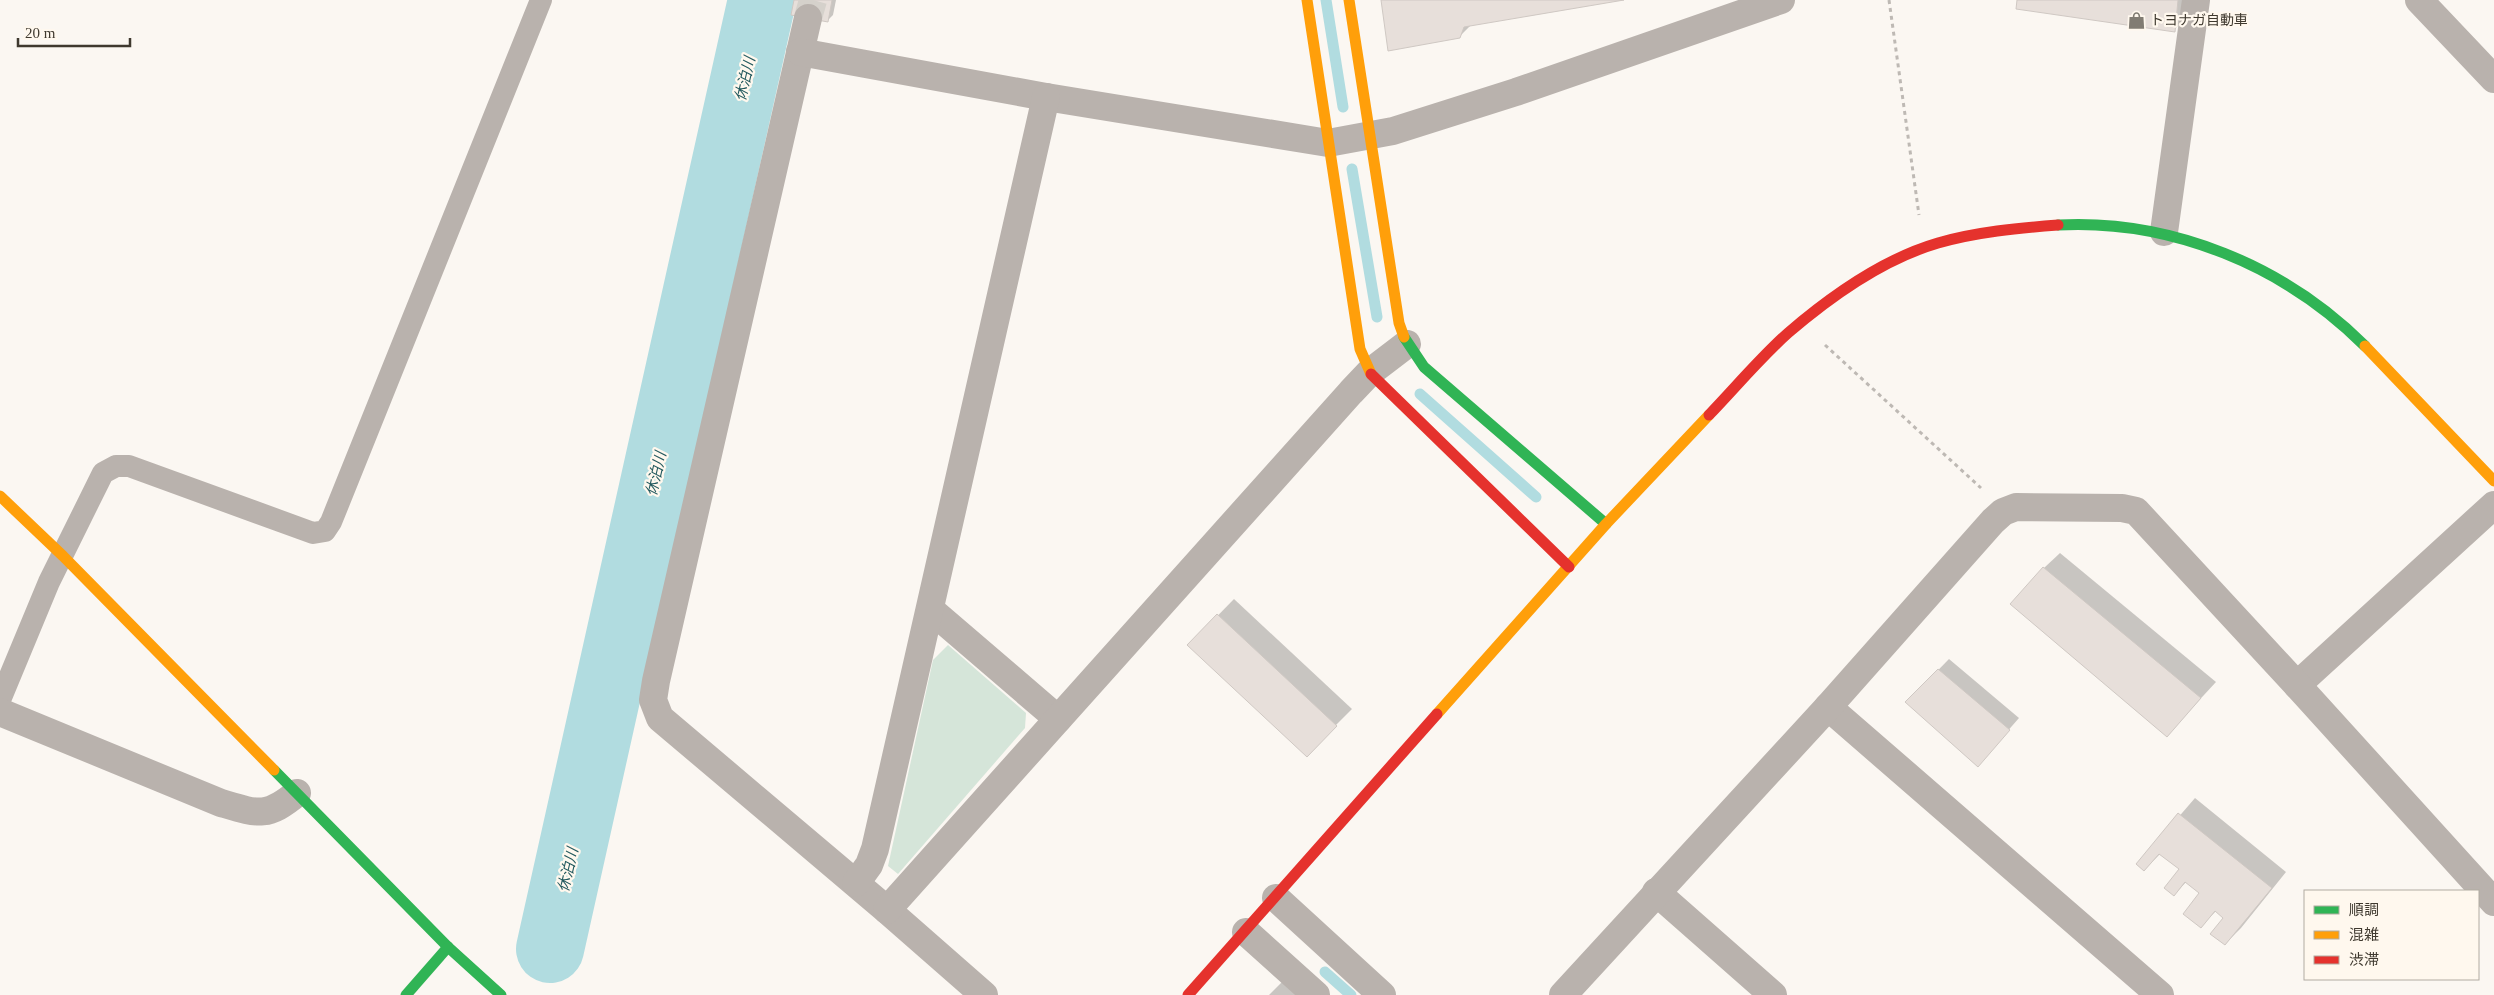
<svg xmlns="http://www.w3.org/2000/svg" width="2494" height="995" font-family="'Times New Roman','Noto Sans JP',serif">
	<style>
		.green { fill: #d5e5d9 }
		.shadow { fill: #0003 }
		.lines { fill: none; stroke-linecap: round; stroke-linejoin: round }
		.stream { stroke: #b1dce0; stroke-width: 11 }
		.river { stroke: #b1dce0; stroke-width: 68 }
		.building { fill: #e7dfda; stroke: #cfc8c3 }
		.street-tunnel { stroke: #d5d1cb; stroke-width: 28; stroke-dasharray: 28 14; stroke-linecap: butt }
		.path { stroke: #beb9b4; stroke-width: 3; stroke-dasharray: 4 4; stroke-linecap: butt }
		.lane { stroke: #b9b2ad; stroke-width: 22 }
		.street { stroke: #b9b2ad; stroke-width: 28 }
		.fast { stroke: #30b455; stroke-width: 11 }
		.slow { stroke: #ff9f0a; stroke-width: 11 }
		.jam { stroke: #e5322d; stroke-width: 11 }
		.labels { text-anchor: middle; dominant-baseline: central; stroke-width: 4.5; stroke-linejoin: round; paint-order: stroke }
		.poi-label { font-size: 14px; fill: #3f392f; stroke: #fff8ee; text-anchor: start }
		.water-label { font-size: 15px; font-style: italic; fill: #23595e; stroke: #fff8ee }
	</style>
	<rect width="100%" height="100%" fill="#fbf7f2"/>
	<!-- green -->
	<polygon class="green" points="948,645 1026,713 1025,728 898,874 888,866 933,660"/>
	<!-- shadow -->
	<g class="shadow">
		<polygon points="796,0 836,0 833,15 828,20"/>
		<polygon points="1382,0 1616,0 1472,24 1459,37"/>
		<polygon points="2018,0 2195,0 2194,10 2174,30"/>
		<polygon points="2060,553 2216,682 2167,735 2044,568"/>
		<polygon points="1234,599 1352,709 1306,755 1189,645"/>
		<polygon points="1949,659 2019,718 1978,765 1907,702"/>
		<polygon points="2195,798 2286,872 2241,928 2225,944 2225,918 2216,911 2201,926 2201,893 2187,881 2174,895 2181,869 2160,854 2144,870 2138,864"/>
		<polygon points="1286,978 1304,995 1269,995"/>
	</g>
	<g class="lines">
		<!-- stream -->
		<g class="stream">
			<polyline points="1326,0 1343,107"/>
			<polyline points="1352,169 1377,317"/>
			<polyline points="1420,394 1536,497"/>
			<polyline points="1325,972 1351,995"/>
		</g>
		<!-- river -->
		<polyline class="river" points="550,949 762,0"/>
	</g>
	<!-- building -->
	<g class="building">
		<polygon points="794,0 832,0 828,22 791,15"/>
		<polygon points="1381,0 1624,0 1464,27 1460,38 1388,51"/>
		<polygon points="2017,0 2178,0 2175,32 2016,9"/>
		<polygon points="2043,567 2201,698 2167,737 2010,604"/>
		<polygon points="1217,614 1337,726 1307,757 1187,645"/>
		<polygon points="1938,669 2010,730 1978,767 1905,702"/>
		<polygon points="2178,813 2272,888 2225,945 2210,934 2223,918 2215,911 2201,928 2183,914 2199,893 2185,882 2174,896 2164,888 2179,869 2159,854 2144,871 2136,864"/>
	</g>
	<g class="lines">
		<!-- street-tunnel -->
		<polyline class="street-tunnel" points="808,18 813,0"/>
		<!-- path -->
		<g class="path">
			<polyline points="1889,0 1919,215"/>
			<polyline points="1825,345 1981,488"/>
		</g>
		<!-- lane -->
		<polyline class="lane" points="0,700 49,582 103,473 116,466 129,466 313,533 325,531 331,522 541,0"/>
		<!-- street -->
		<g class="street">
			<polyline points="2419,0 2494,79"/>
			<polyline points="808,18 656,681 653,700 660,718 887,910 984,995"/>
			<polyline points="800,52 1046,97 1328,143 1393,131 1516,92 1781,0"/>
			<polyline points="2164,232 2196,0"/>
			<polyline points="931,610 1058,719"/>
			<polyline points="2297,685 2494,505"/>
			<polyline points="1828,707 2160,995"/>
			<path d="M0 712 221 803C258 814 267 818 297 793"/>
			<polyline points="856,883 869,865 875,849 1046,97"/>
			<polyline points="1656,892 1773,995"/>
			<polyline points="1276,898 1382,995"/>
			<polyline points="887,910 1351,392 1369,373 1407,344"/>
			<polyline points="1246,932 1316,995"/>
			<polyline points="1563,995 1828,707 1993,521 2003,512 2016,507 2122,508 2136,511 2297,685 2494,902"/>
		</g>
		<!-- fast -->
		<g class="fast">
			<path d="M2058 225C2172 219 2285 266 2365 346"/>
			<polyline points="1404,337 1424,367 1606,524"/>
			<polyline points="274,770 448,947 501,995"/>
			<polyline points="406,995 448,947"/>
		</g>
		<!-- slow -->
		<g class="slow">
			<polyline points="1307,0 1360,349 1371,374"/>
			<polyline points="1349,0 1399,323 1404,337"/>
			<polyline points="2365,346 2494,481"/>
			<polyline points="0,496 63,556 274,770"/>
			<polyline points="1437,714 1606,524 1709,415"/>
		</g>
		<!-- jam -->
		<g class="jam">
			<polyline points="1371,374 1569,567"/>
			<path d="M1709 415C1735 388 1760 358 1788 333 1831 296 1883 259 1938 243 1976 232 2018 228 2058 225"/>
			<polyline points="1188,995 1437,714"/>
		</g>
	</g>
	<!-- icons -->
	<defs>
		<symbol id="shop-bare" viewBox="-9 -9 18 18"><path d="M-5-2.5h2.3a2.7 3.5 0 0 1 5.4 0H5L5.5 6h-11ZM-1.5-2.5h3a1.5 2.3 0 0 0-3 0Z" fill="#817c73" stroke="#fff8ee" stroke-width="2.5" paint-order="stroke"/></symbol>
	</defs>
	<g fill-rule="evenodd">
		<use href="#shop-bare" x="2124" y="8" width="25" height="25"/>
	</g>
	<g class="labels">
		<!-- poi labels -->
		<g class="poi-label">
			<text x="2150" y="20">トヨナガ自動車</text>
		</g>
		<!-- water labels -->
		<g class="water-label">
			<text transform="translate(745 79) rotate(-77)">休泊川</text>
			<text transform="translate(656 474) rotate(-77)">休泊川</text>
			<text transform="translate(568 870) rotate(-77)">休泊川</text>
		</g>
	</g>
	<!-- legend -->
	<rect x="2304" y="890" width="175" height="90" fill="#fff8ee" stroke="#b2aca2"/>
	<rect x="2314" y="906" width="25" height="8" fill="#30b455" stroke="#b2aca2"/>
	<text x="2349" y="915" font-size="15" fill="#3f392f">順調</text>
	<rect x="2314" y="931" width="25" height="8" fill="#ff9f0a" stroke="#b2aca2"/>
	<text x="2349" y="940" font-size="15" fill="#3f392f">混雑</text>
	<rect x="2314" y="956" width="25" height="8" fill="#e5322d" stroke="#b2aca2"/>
	<text x="2349" y="965" font-size="15" fill="#3f392f">渋滞</text>
	<!-- scale -->
	<path d="M18 38v8h112v-8" fill="none" stroke="#3f392f" stroke-width="2.5"/>
	<text x="25" y="38" font-size="15" fill="#3f392f" stroke="#fff8ee" stroke-width="4" paint-order="stroke">20 m</text>
</svg>
